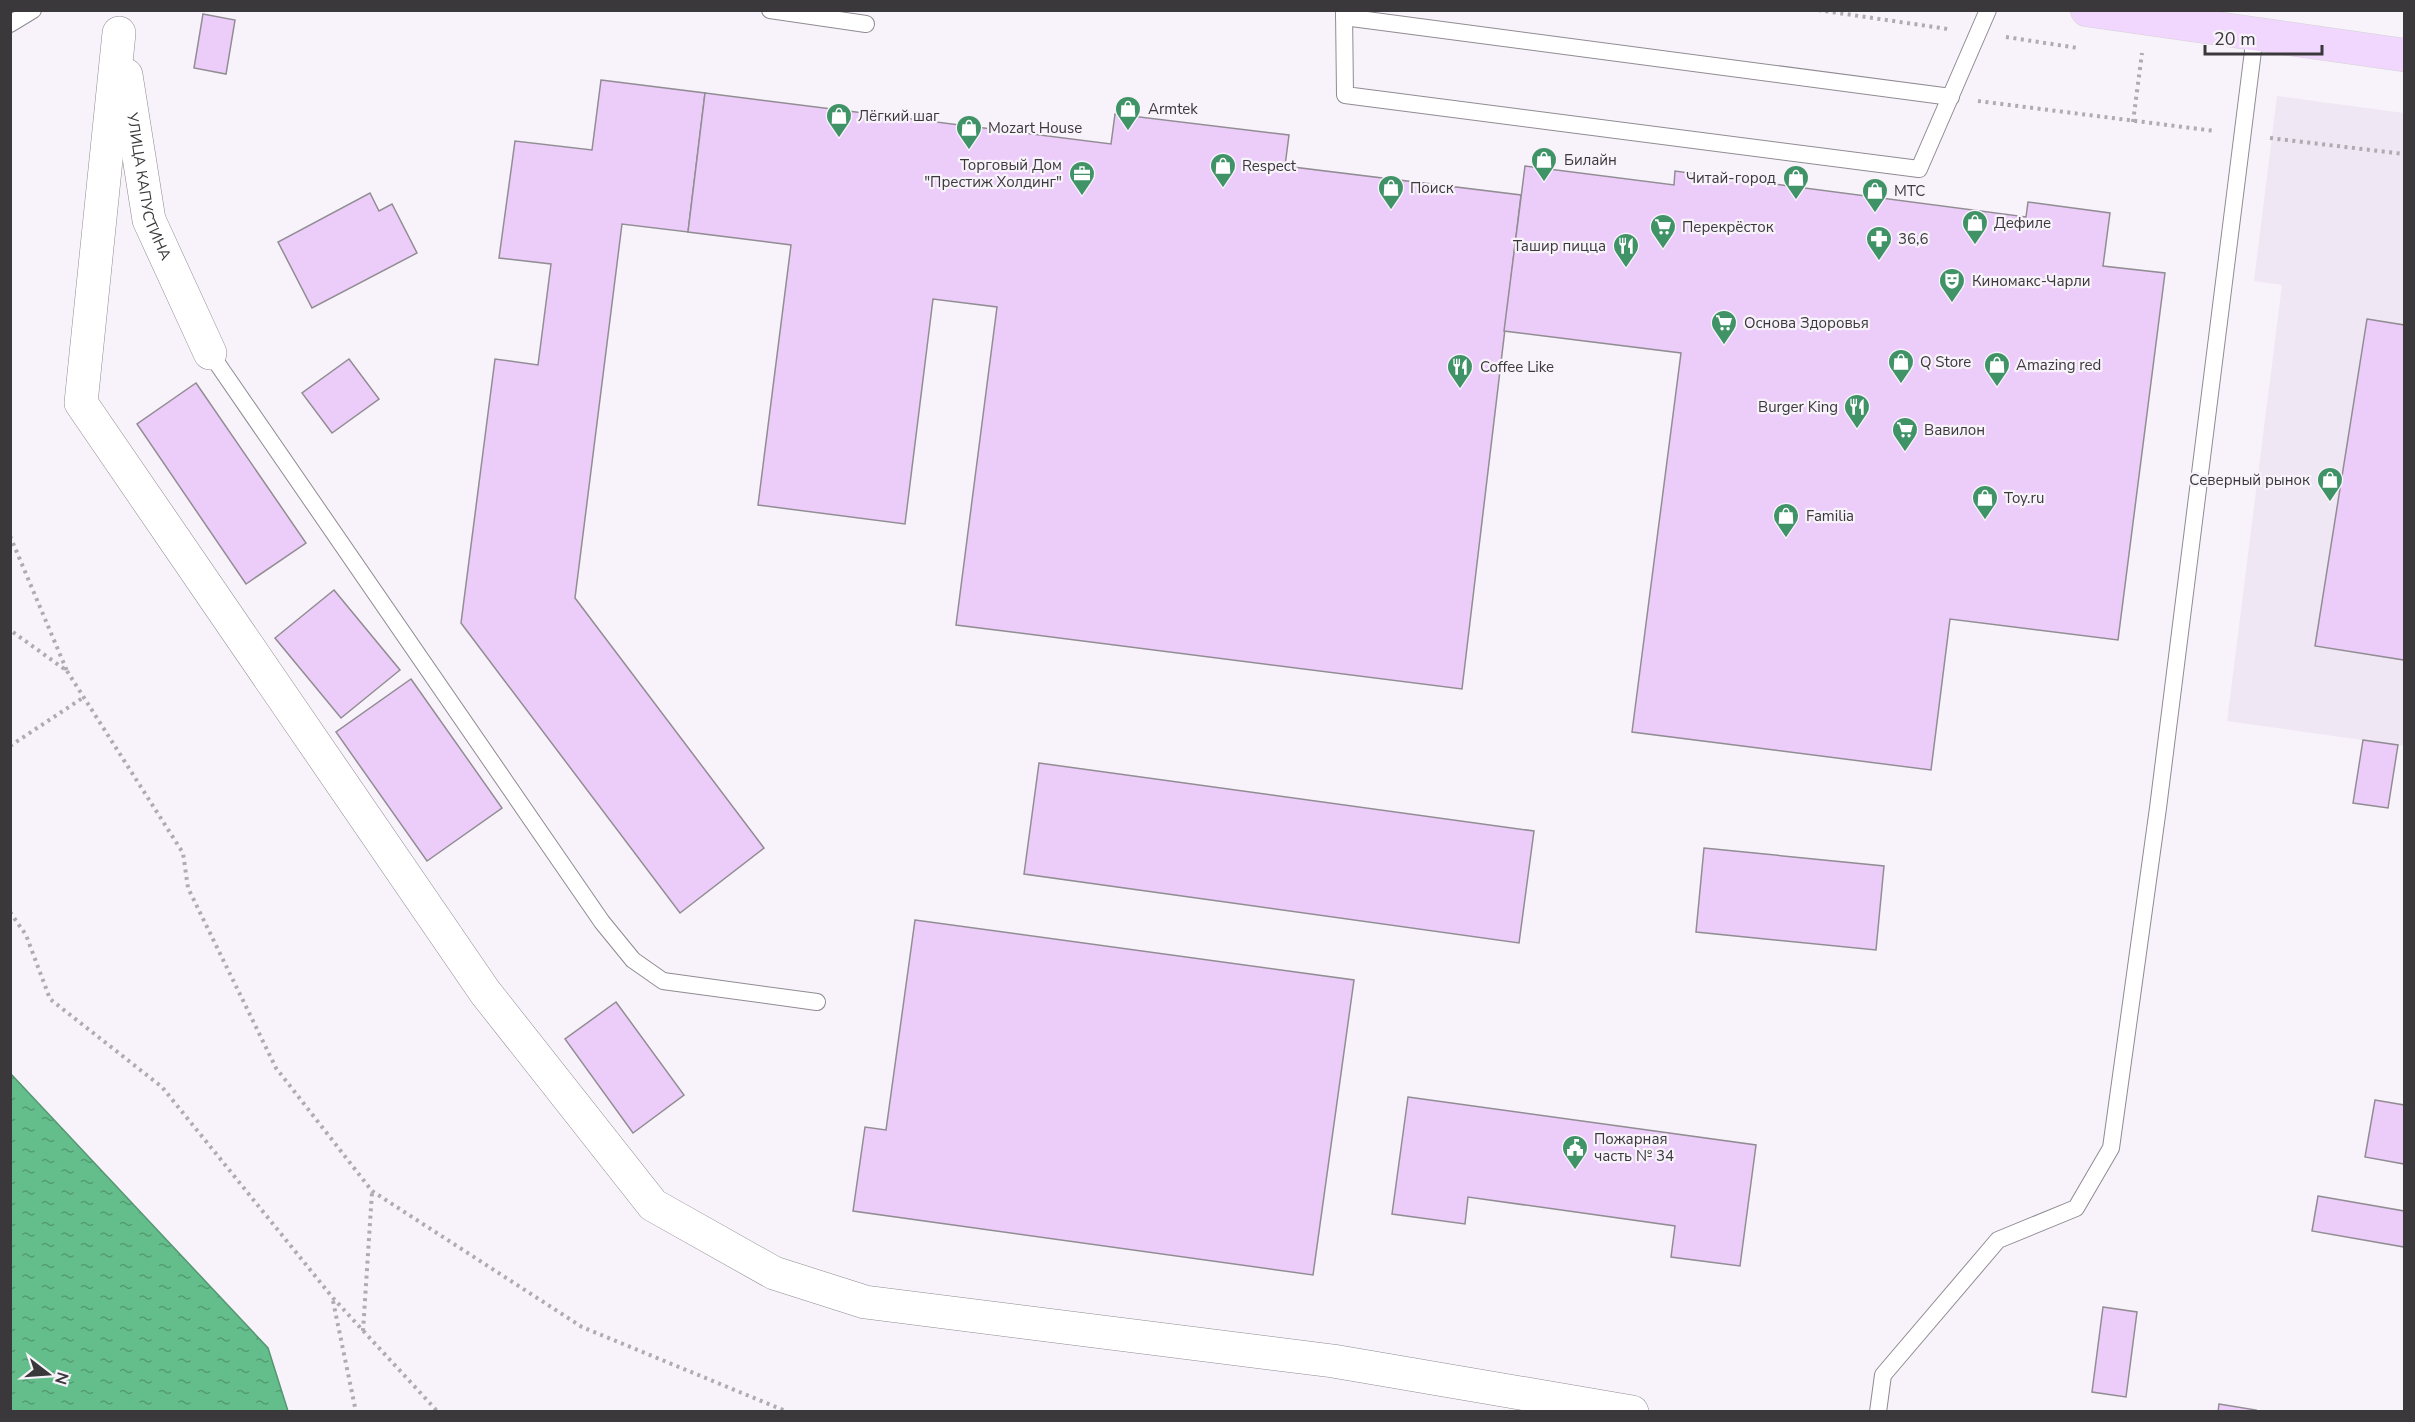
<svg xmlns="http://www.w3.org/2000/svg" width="2415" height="1422" font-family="'Nunito Sans',sans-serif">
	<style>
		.built { fill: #f0e7f4 }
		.water { fill: url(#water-ripples); stroke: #579673; stroke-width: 1.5 }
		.building { fill: #eccdfa; stroke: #918d93; stroke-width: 1.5 }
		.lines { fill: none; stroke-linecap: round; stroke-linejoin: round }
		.service-casing { stroke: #908b92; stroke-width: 18 }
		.minor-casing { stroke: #908b92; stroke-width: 34 }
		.primary-casing { stroke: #d4d3d4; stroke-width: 34 }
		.path { stroke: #afabb1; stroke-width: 4; stroke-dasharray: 3 4.5; stroke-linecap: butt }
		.service { stroke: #fff; stroke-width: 16 }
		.minor { stroke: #fff; stroke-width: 33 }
		.primary { stroke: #f1d7fd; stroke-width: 33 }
		.labels { text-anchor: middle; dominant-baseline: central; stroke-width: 4.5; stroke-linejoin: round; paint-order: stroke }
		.poi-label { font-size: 15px; fill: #3a383b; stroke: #f8f3fa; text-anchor: start }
		.street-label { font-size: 15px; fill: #3a383b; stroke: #f8f3fa }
	</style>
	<defs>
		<pattern id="water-ripples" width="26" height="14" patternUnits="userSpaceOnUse" patternTransform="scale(1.5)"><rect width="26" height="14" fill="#64be8b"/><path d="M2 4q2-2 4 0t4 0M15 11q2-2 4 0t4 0" fill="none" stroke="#539b73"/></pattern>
	</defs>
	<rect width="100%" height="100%" fill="#f8f3fa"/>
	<!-- built -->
	<polygon class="built" points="2277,96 2404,113 2404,746 2227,721 2282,285 2254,281"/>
	<!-- water -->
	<polygon class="water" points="11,1074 268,1348 288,1411 11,1411"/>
	<!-- building -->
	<g class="building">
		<polygon points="203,14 235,20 226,74 194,68"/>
		<polygon points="601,80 705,93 688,232 622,224 575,598 764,848 680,913 461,623 495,359 538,365 551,264 499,258 515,141 592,150"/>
		<polygon points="705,93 1111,144 1115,114 1289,135 1285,166 1521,195 1462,689 956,625 997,307 933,299 905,524 758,505 791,245 688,232"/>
		<polygon points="1525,166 1674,185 1675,171 2026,217 2028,202 2110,213 2103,266 2165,273 2118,640 1950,619 1931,770 1632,732 1681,353 1504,331"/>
		<polygon points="370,193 379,211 392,204 417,253 312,308 278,242"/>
		<polygon points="2367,319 2404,325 2404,660 2315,646"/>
		<polygon points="349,359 379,399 332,433 302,393"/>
		<polygon points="196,383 306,543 246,584 137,424"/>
		<polygon points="334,590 400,670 341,718 275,638"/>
		<polygon points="411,679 502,808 427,861 336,732"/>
		<polygon points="2363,740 2398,745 2388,808 2353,803"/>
		<polygon points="1039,763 1534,831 1519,943 1024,874"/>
		<polygon points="1704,848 1884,866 1876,950 1696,932"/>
		<polygon points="915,920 1354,980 1313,1275 853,1211 865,1127 886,1130"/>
		<polygon points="616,1002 684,1095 633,1133 565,1039"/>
		<polygon points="1408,1097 1756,1145 1740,1266 1671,1257 1675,1226 1468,1197 1465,1224 1392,1214"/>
		<polygon points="2375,1100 2404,1105 2404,1164 2365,1157"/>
		<polygon points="2318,1196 2404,1211 2404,1247 2312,1231"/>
		<polygon points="2103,1307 2137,1312 2126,1397 2092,1392"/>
		<polygon points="2219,1404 2256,1410 2255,1412 2218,1412"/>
	</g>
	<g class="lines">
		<defs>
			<g id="service">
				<polyline points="770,10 866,24"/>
				<polyline points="1344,10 1345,95 1919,169 1988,10"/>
				<polyline points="1344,17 1951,97"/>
				<polyline points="10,24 33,10"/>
				<polyline points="210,353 602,922 633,960 663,981 817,1002"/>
				<polyline points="1878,1412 1883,1375 1998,1240 2076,1208 2111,1148 2158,808 2255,35"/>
			</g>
			<g id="minor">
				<polyline points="119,33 81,403 485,992 653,1205 774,1273 865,1302 1333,1361 1632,1412"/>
				<path id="s1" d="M126 75 149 220 210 353"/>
			</g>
			<polyline id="primary" points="2087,10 2404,55"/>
		</defs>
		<!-- service casing -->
		<use href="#service" class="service-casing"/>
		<!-- minor casing -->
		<use href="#minor" class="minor-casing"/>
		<!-- primary casing -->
		<use href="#primary" class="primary-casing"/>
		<!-- path -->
		<g class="path">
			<polyline points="1818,10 1948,29"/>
			<polyline points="2006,37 2078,48"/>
			<polyline points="1978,101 2215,131"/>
			<polyline points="2133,122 2142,53"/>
			<polyline points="2270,138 2404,154"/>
			<polyline points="10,536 67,671 10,630"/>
			<polyline points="67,671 183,853 188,888 276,1068 372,1191 582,1327 788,1412"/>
			<polyline points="10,746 84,697"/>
			<polyline points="10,912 26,935 50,999 162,1087 333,1298 438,1412"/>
			<polyline points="333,1301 356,1412"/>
			<polyline points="363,1331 372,1192"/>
		</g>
		<!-- service -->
		<use href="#service" class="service"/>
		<!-- minor -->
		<use href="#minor" class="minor"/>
		<!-- primary -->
		<use href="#primary" class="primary"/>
	</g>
	<!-- icons -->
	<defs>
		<symbol id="shop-pin" viewBox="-11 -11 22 30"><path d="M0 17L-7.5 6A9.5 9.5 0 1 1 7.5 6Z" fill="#3f9366" stroke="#f8f3fa"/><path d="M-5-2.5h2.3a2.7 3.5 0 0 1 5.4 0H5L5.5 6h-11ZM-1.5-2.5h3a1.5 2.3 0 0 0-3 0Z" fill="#fff"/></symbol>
		<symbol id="office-pin" viewBox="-11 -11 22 30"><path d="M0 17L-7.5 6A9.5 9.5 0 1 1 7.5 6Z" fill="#3f9366" stroke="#f8f3fa"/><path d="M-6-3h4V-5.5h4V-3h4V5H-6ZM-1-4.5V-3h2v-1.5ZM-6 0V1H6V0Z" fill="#fff"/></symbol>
		<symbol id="supermarket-pin" viewBox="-11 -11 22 30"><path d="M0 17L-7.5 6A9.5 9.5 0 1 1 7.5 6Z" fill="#3f9366" stroke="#f8f3fa"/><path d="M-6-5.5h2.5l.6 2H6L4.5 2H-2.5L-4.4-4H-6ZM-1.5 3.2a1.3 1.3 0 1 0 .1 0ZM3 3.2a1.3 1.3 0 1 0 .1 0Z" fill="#fff"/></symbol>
		<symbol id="pharmacy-pin" viewBox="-11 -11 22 30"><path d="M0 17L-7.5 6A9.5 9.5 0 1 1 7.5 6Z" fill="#3f9366" stroke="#f8f3fa"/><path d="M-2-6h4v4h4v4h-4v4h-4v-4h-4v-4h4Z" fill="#fff"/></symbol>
		<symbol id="restaurant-pin" viewBox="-11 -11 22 30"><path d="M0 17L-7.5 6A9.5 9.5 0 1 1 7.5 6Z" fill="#3f9366" stroke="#f8f3fa"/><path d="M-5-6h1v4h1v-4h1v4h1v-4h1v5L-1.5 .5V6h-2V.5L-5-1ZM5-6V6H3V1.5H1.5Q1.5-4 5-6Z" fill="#fff"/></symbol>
		<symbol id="theatre-pin" viewBox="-11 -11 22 30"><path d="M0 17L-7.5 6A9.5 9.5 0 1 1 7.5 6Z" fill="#3f9366" stroke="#f8f3fa"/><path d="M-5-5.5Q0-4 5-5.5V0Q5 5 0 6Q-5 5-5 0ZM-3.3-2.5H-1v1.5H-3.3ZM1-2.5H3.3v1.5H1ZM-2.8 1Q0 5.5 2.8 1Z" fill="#fff"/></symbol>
		<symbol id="civic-pin" viewBox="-11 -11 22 30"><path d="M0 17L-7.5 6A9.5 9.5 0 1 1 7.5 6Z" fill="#3f9366" stroke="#f8f3fa"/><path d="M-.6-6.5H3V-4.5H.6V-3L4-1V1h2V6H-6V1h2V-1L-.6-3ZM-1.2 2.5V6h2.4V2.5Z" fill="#fff"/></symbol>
	</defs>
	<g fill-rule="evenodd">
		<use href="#shop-pin" x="1113" y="94" width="30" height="40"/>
		<use href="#shop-pin" x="824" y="101" width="30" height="40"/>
		<use href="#shop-pin" x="954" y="113" width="30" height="40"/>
		<use href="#shop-pin" x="1529" y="145" width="30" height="40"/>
		<use href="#shop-pin" x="1208" y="151" width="30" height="40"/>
		<use href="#office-pin" x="1067" y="159" width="30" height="40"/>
		<use href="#shop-pin" x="1781" y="163" width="30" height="40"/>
		<use href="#shop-pin" x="1376" y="173" width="30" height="40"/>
		<use href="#shop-pin" x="1860" y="176" width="30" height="40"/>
		<use href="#shop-pin" x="1960" y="208" width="30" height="40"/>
		<use href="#supermarket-pin" x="1648" y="212" width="30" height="40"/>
		<use href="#pharmacy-pin" x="1864" y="224" width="30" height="40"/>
		<use href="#restaurant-pin" x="1611" y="231" width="30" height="40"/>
		<use href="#theatre-pin" x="1937" y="266" width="30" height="40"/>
		<use href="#supermarket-pin" x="1709" y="308" width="30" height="40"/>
		<use href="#shop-pin" x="1886" y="347" width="30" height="40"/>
		<use href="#shop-pin" x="1982" y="350" width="30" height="40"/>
		<use href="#restaurant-pin" x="1445" y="352" width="30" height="40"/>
		<use href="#restaurant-pin" x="1842" y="392" width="30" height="40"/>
		<use href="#supermarket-pin" x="1890" y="415" width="30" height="40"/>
		<use href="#shop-pin" x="2315" y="465" width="30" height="40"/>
		<use href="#shop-pin" x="1970" y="483" width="30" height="40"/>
		<use href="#shop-pin" x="1771" y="501" width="30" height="40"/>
		<use href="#civic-pin" x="1560" y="1133" width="30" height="40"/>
	</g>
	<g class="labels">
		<!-- poi labels -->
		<g class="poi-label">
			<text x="1148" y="109">Armtek</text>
			<text x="858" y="116">Лёгкий шаг</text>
			<text x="988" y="128">Mozart House</text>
			<text x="1564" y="160">Билайн</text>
			<text x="1062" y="165" text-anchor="end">Торговый Дом<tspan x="1062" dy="17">"Престиж Холдинг"</tspan></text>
			<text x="1242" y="166">Respect</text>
			<text x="1776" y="178" text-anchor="end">Читай-город</text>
			<text x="1410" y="188">Поиск</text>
			<text x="1894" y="191">МТС</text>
			<text x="1994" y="223">Дефиле</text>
			<text x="1682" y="227">Перекрёсток</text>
			<text x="1898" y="239">36,6</text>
			<text x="1606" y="246" text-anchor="end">Ташир пицца</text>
			<text x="1972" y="281">Киномакс-Чарли</text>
			<text x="1744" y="323">Основа Здоровья</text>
			<text x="1920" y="362">Q Store</text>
			<text x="2016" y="365">Amazing red</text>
			<text x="1480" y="367">Coffee Like</text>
			<text x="1838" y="407" text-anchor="end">Burger King</text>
			<text x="1924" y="430">Вавилон</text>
			<text x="2310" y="480" text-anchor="end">Северный рынок</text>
			<text x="2004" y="498">Toy.ru</text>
			<text x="1806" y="516">Familia</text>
			<text x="1594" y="1139">Пожарная<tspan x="1594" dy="17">часть № 34</tspan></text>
		</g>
		<!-- street labels -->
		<g class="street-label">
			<text stroke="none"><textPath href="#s1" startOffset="114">УЛИЦА КАПУСТИНА</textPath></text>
		</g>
	</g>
	<!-- border -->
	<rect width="2415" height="1422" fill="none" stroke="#3a383b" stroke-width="24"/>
	<!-- north arrow -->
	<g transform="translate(48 1374) rotate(107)" stroke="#f8f3fa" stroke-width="4.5" paint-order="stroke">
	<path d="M0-4.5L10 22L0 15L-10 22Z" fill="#3a383b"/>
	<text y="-9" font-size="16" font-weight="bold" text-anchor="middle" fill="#3a383b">N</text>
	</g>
	<!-- scale -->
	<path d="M2205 45v9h117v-9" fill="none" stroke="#3a383b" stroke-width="3"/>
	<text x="2214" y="45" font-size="18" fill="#3a383b" stroke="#f8f3fa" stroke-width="4.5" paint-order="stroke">20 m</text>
</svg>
